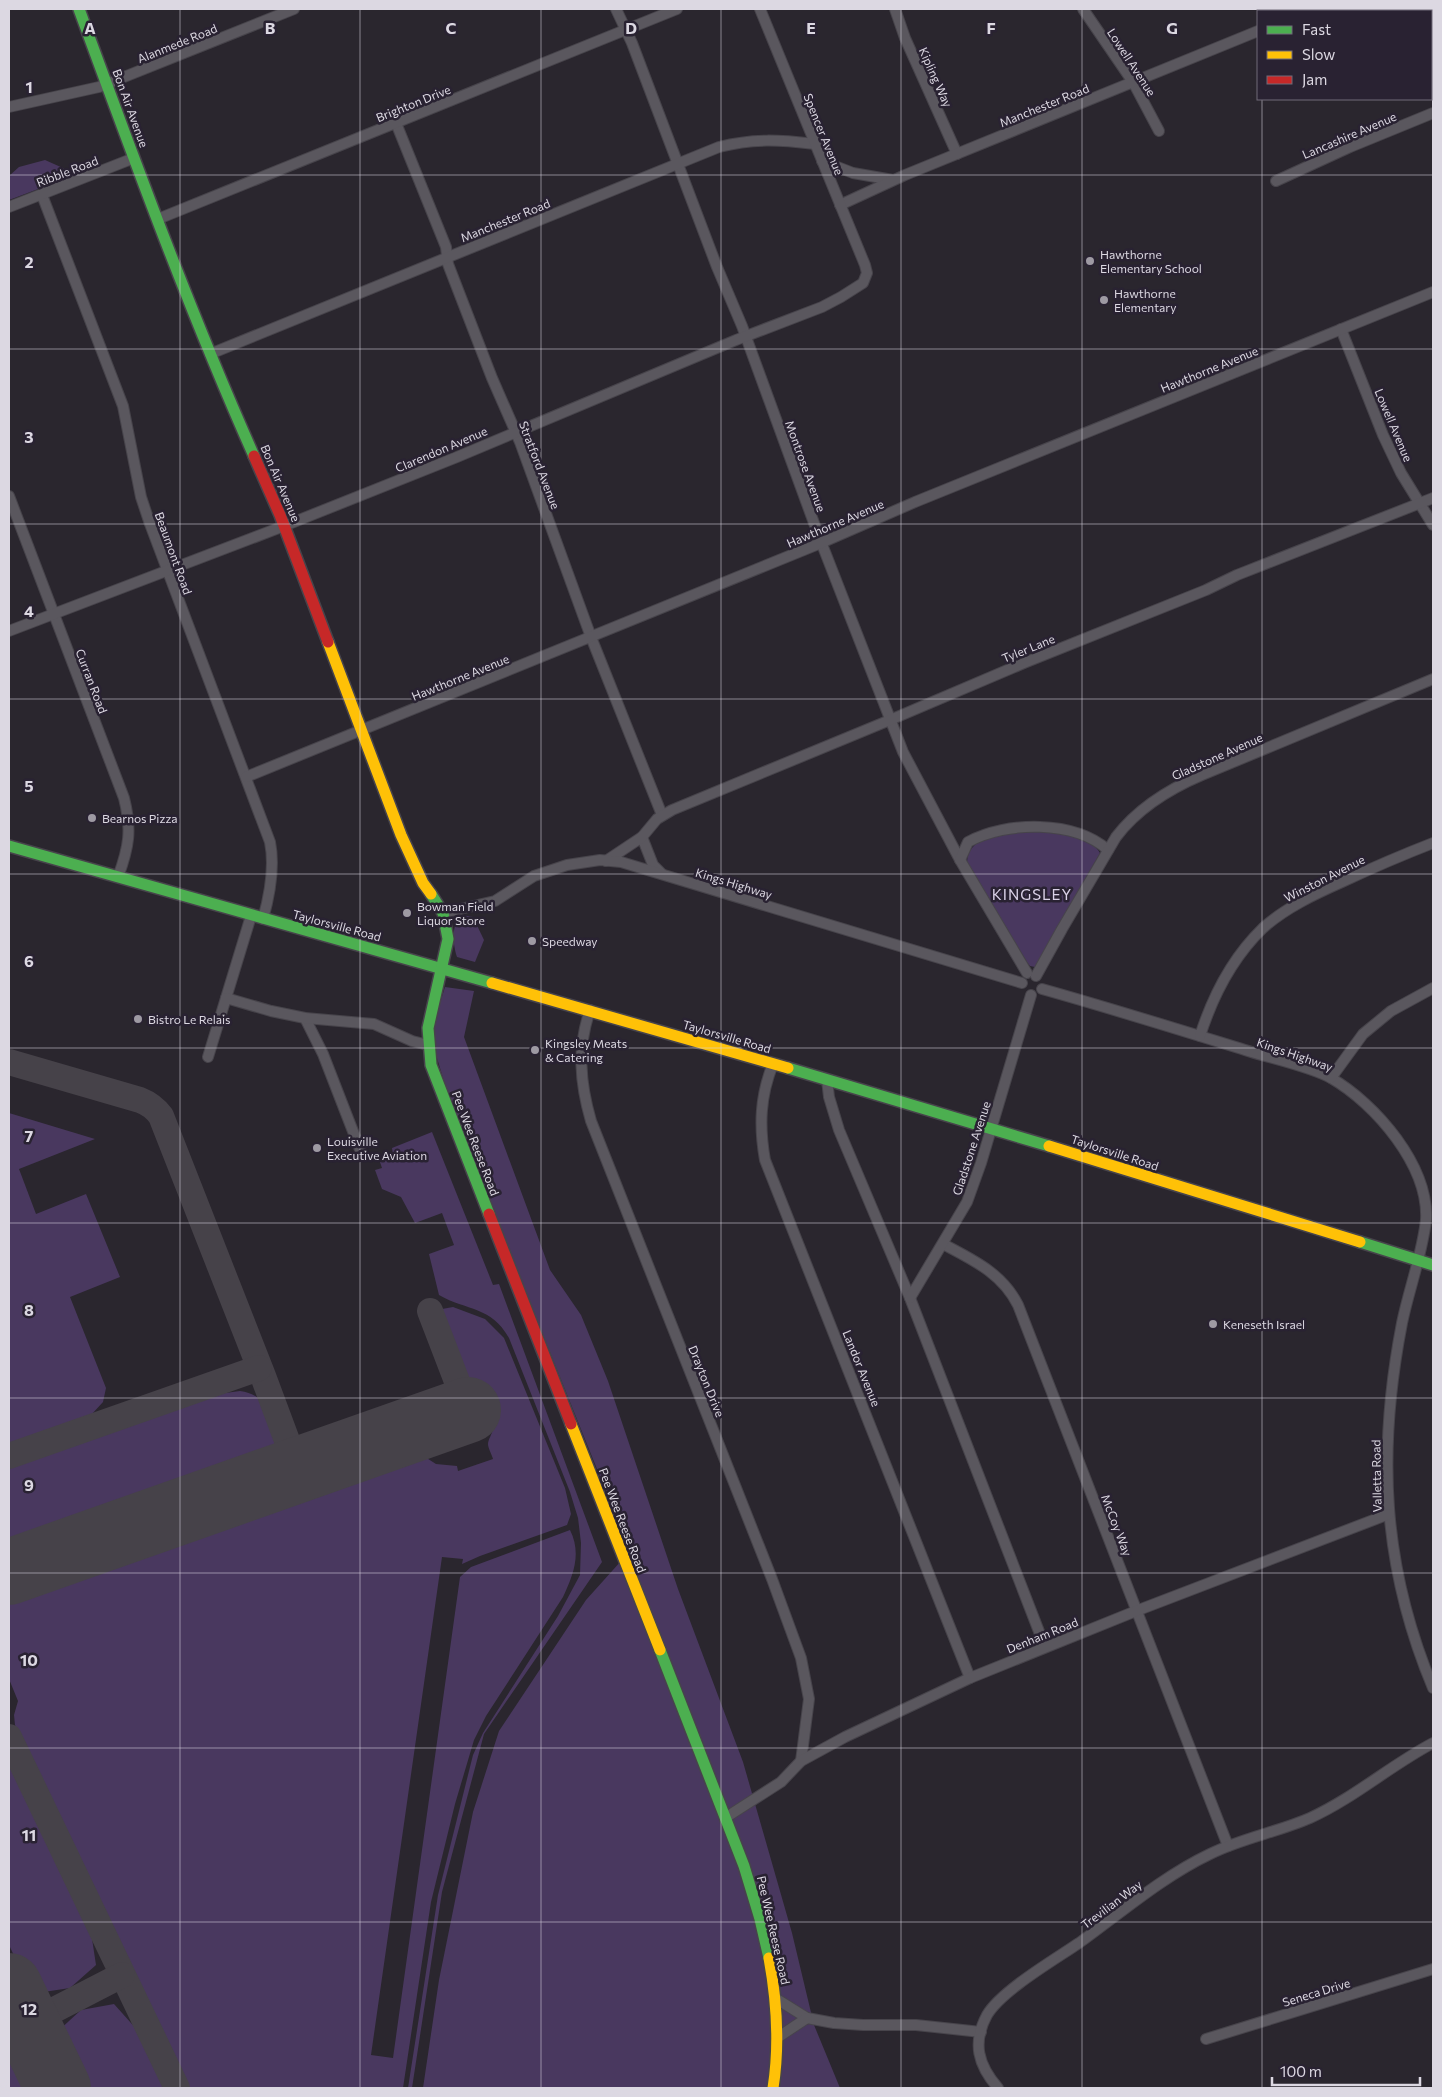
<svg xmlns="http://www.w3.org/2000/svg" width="1442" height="2097" font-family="Commissioner,sans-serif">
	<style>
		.green { fill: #49385f }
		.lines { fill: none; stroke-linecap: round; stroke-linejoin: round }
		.taxiway { stroke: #464249; stroke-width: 26 }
		.runway { stroke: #464249; stroke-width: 66 }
		.street-casing { stroke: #47444b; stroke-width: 12 }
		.fast-casing { stroke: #47444b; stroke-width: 14 }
		.slow-casing { stroke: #47444b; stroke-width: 14 }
		.jam-casing { stroke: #47444b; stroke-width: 14 }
		.street { stroke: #5a575e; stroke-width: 10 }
		.fast { stroke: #4caf50; stroke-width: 11 }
		.slow { stroke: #ffc107; stroke-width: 11 }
		.jam { stroke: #c62828; stroke-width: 11 }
		.grid { fill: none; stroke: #dcd8e2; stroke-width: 1; stroke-opacity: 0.55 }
		.poi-dot { fill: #9e9aa3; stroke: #292232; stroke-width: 2 }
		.labels { text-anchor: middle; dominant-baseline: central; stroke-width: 5; stroke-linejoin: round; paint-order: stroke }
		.street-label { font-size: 12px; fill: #dcd8e2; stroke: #292232 }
		.poi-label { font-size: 12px; fill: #dcd8e2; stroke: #292232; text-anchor: start }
		.quarter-label { font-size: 15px; letter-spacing: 1px; fill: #dad1e7; stroke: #292232 }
		.grid-label { font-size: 16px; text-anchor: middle; font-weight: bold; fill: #dcd8e2; stroke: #292232; stroke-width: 5; stroke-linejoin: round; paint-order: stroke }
	</style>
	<rect width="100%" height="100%" fill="#2a262e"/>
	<!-- green -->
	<g class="green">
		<polygon points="45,160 63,168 70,177 9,200 9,176 19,167"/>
		<path d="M1034 830C1051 832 1092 836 1100 853L1035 967 1030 966 1027 962 967 862C969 832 1011 833 1034 830Z"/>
		<path d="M462 915 473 917 484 940 475 962 457 957 456 954C453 943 451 923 462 915Z"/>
		<polygon points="445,987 474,991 464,1037 550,1270 581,1315 608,1381 678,1589 743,1762 792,1933 814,2025 840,2088 423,2088 439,1980 473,1812 499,1731 586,1600 630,1551 454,1114 430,1035"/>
		<polygon points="9,1113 95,1139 19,1169 36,1214 86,1194 120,1277 70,1297 106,1388 103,1402 91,1415 9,1444"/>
		<path d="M432 1132 493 1285 499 1284 602 1562 484 1734 442 1892 412 2088H408L438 1895 473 1755 483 1733 558 1616 580 1575 581 1543 578 1518 570 1492 509 1338C491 1306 467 1311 439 1295L429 1254 454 1245 442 1213 415 1223 401 1197 382 1189 375 1170 382 1168 380 1162 385 1160V1158L393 1155 392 1148Z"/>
		<path d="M453 1307 485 1319 504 1338 565 1488 571 1514 567 1525 480 1556 462 1564 463 1559 442 1557 371 2055 393 2058 460 1577 471 1567 570 1530C582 1554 573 1575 563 1597L486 1716 474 1740 455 1804 431 1902 403 2088H187L15 1725 14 1715 18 1701 9 1679V1594L414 1450 436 1464 457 1466 458 1471 493 1459C492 1455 488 1448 488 1444 488 1440 492 1434 493 1429 497 1406 484 1389 465 1378L442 1315V1309Z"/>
		<path d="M240 1391C247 1392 253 1394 258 1398 269 1409 279 1438 273 1453 270 1460 262 1465 256 1469L9 1558V1468L218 1394Z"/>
		<polygon points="9,1752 57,1852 91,1932 96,1965 70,1988 37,1993 26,1981 9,1945"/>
		<polygon points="114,2004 139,2032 168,2088 78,2088 60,2050 57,2032 81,2010"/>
		<polygon points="9,2023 40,2088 9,2088"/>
	</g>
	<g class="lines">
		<!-- taxiway -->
		<g class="taxiway">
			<path d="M9 1062 140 1100C150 1104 155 1108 161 1116L263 1376 298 1470"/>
			<polyline points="430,1311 468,1410"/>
			<polyline points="9,1456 259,1368"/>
			<polyline points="9,1737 177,2088"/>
			<polyline points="27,2024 122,1975"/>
		</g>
		<!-- runway -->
		<g class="runway">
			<polyline points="9,1572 468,1410"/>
			<polyline points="9,1986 58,2088"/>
		</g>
		<defs>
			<g id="street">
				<polyline points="616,9 632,43 717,267 742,326 818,534 903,752 960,860 1027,973"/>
				<polyline points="895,9 905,38 957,154"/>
				<polyline points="1083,9 1133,82 1159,131"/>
				<polyline points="1306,11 1312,9"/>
				<polyline points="9,107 99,87 294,9"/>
				<polyline points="396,123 446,247 448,264 492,378 520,442 591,637 662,815"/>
				<polyline points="822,161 853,173 893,180"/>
				<polyline points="1276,181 1350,147 1433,113"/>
				<path d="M42 195 123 406 141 497 150 524 270 842C275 867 270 894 263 919"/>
				<polyline points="840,205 905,175 1258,31"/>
				<polyline points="9,207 134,158"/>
				<polyline points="158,219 677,9"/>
				<polyline points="1341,329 1383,435 1401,473 1433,525"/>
				<path d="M210 354 719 147C754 138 780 140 815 144"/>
				<path d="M9 496 124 798C132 830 129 847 118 877"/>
				<polyline points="9,631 284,526 457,457 736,340 822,307 841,297 863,283 867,273 865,265 760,9"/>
				<polyline points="246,777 821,543 915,502 1433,292"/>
				<polyline points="642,837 653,865 662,874"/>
				<path d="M960 860 968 842C1007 821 1074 820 1108 850"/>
				<polyline points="606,861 642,837 657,819 672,810 890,720 1024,663 1206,590 1237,575 1433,498"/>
				<polyline points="443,913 495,901 534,876 567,865 600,860 621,862 1022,983"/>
				<path d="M1036 976 1062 929 1116 837C1138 808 1169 789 1202 775L1433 679"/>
				<path d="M1042 989C1110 1008 1177 1029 1245 1050 1269 1058 1309 1066 1331 1078 1376 1104 1429 1166 1426 1220 1422 1255 1409 1289 1402 1323 1377 1452 1382 1566 1433 1688"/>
				<polyline points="226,998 251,916"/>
				<path d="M590 1010C577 1048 580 1083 591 1121L772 1579 801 1658 809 1699 801 1761"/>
				<polyline points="305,1018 323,1054 361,1152"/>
				<path d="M1200 1036C1213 995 1232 958 1263 928 1285 908 1315 894 1342 882 1372 868 1402 855 1433 843"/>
				<polyline points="208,1057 226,998 271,1011 305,1018 374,1024 412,1041 428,1045"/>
				<path d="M773 1064C760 1096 759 1126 765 1160L970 1678"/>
				<polyline points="1331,1078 1363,1034 1391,1011 1433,988"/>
				<polyline points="827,1080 829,1097 839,1130 910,1298 1045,1647"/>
				<path d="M943 1244C973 1260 1002 1273 1018 1305L1228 1846"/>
				<polyline points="910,1298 967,1202 981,1163 1031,995"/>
				<polyline points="725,1818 781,1782 801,1761 845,1737 970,1678 1136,1611 1389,1514"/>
				<polyline points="775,1998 807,2018 834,2023 863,2025 916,2025 981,2032"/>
				<polyline points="777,2038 807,2018"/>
				<polyline points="1206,2039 1433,1969"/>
				<path d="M998 2088C978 2065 972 2043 987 2015 1001 1991 1054 1960 1079 1943 1122 1912 1162 1877 1210 1854 1242 1838 1278 1832 1310 1818 1354 1798 1391 1765 1433 1743"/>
			</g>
			<g id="fast">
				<path d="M79 9C134 159 189 310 254 456"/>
				<polyline points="9,846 492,983"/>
				<polyline points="431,894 443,913 448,939 428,1028 431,1065 489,1214"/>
				<polyline points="788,1068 1049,1146"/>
				<polyline points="1360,1242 1433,1265"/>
				<polyline points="660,1650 744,1866 760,1919 769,1958"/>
			</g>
			<g id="slow">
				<polyline points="328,642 401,835 423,883 431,894"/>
				<polyline points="492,983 788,1068"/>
				<polyline points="1049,1146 1360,1242"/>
				<polyline points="571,1424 660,1650"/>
				<path d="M769 1958C777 2002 780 2044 773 2088"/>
			</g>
			<g id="jam">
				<polyline points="254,456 280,515 328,642"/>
				<polyline points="489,1214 571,1424"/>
			</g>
		</defs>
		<!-- street casing -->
		<use href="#street" class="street-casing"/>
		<!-- fast casing -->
		<use href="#fast" class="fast-casing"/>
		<!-- slow casing -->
		<use href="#slow" class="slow-casing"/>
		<!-- jam casing -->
		<use href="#jam" class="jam-casing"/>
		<!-- street -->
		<use href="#street" class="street"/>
		<!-- fast -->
		<use href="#fast" class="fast"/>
		<!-- slow -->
		<use href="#slow" class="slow"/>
		<!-- jam -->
		<use href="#jam" class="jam"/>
	</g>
	<!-- grid -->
	<path class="grid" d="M180 9V2088M360 9V2088M541 9V2088M721 9V2088M901 9V2088M1082 9V2088M1262 9V11M1262 99V2088M9 175H1433M9 349H1433M9 524H1433M9 699H1433M9 874H1433M9 1048H1433M9 1223H1433M9 1398H1433M9 1573H1433M9 1748H1433M9 1922H1433"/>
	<!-- markers -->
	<g class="poi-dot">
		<circle cx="1090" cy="261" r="5"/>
		<circle cx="1104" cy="300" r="5"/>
		<circle cx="92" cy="818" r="5"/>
		<circle cx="407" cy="913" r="5"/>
		<circle cx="532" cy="941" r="5"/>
		<circle cx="138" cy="1019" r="5"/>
		<circle cx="535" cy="1050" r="5"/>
		<circle cx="317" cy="1148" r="5"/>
		<circle cx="1213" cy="1324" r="5"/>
	</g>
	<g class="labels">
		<!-- street labels -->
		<g class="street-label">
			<text transform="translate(177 43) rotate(-22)">Alanmede Road</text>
			<text transform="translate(1132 62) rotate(57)">Lowell Avenue</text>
			<text transform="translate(936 77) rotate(66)">Kipling Way</text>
			<text transform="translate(413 103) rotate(-22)">Brighton Drive</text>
			<text transform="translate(1044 105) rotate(-22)">Manchester Road</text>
			<text transform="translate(131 108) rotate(70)">Bon Air Avenue</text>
			<text transform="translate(824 134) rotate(68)">Spencer Avenue</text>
			<text transform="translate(1349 135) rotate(-23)">Lancashire Avenue</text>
			<text transform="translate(67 171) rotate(-21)">Ribble Road</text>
			<text transform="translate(505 220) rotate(-22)">Manchester Road</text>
			<text transform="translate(1209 369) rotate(-22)">Hawthorne Avenue</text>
			<text transform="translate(1394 425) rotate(67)">Lowell Avenue</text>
			<text transform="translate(441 449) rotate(-23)">Clarendon Avenue</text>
			<text transform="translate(540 465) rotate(69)">Stratford Avenue</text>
			<text transform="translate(806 466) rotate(70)">Montrose Avenue</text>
			<text transform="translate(281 483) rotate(67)">Bon Air Avenue</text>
			<text transform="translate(835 523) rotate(-23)">Hawthorne Avenue</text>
			<text transform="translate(174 553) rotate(70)">Beaumont Road</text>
			<text transform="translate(1028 648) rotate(-22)">Tyler Lane</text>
			<text transform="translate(460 677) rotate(-22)">Hawthorne Avenue</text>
			<text transform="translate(92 681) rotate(69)">Curran Road</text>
			<text transform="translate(1217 756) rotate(-24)">Gladstone Avenue</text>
			<text transform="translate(1324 878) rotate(-27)">Winston Avenue</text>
			<text transform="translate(734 883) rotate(17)">Kings Highway</text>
			<text transform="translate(337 925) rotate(15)">Taylorsville Road</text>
			<text transform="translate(727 1036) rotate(16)">Taylorsville Road</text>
			<text transform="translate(1295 1054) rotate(19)">Kings Highway</text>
			<text transform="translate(476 1143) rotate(69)">Pee Wee Reese Road</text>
			<text transform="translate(971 1148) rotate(-72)">Gladstone Avenue</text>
			<text transform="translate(1115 1152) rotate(18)">Taylorsville Road</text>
			<text transform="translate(862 1368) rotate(68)">Landor Avenue</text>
			<text transform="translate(707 1381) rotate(68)">Drayton Drive</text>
			<text transform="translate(1376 1476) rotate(-91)">Valletta Road</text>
			<text transform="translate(623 1520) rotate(69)">Pee Wee Reese Road</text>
			<text transform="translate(1117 1525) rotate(69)">McCoy Way</text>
			<text transform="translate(1042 1635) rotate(-22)">Denham Road</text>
			<text transform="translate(1111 1904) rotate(-37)">Trevilian Way</text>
			<text transform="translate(774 1930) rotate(77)">Pee Wee Reese Road</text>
			<text transform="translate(1316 1992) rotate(-17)">Seneca Drive</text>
		</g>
		<!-- poi labels -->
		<g class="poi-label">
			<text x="1100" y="254">Hawthorne<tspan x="1100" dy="14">Elementary School</tspan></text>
			<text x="1114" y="293">Hawthorne<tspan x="1114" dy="14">Elementary</tspan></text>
			<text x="102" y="818">Bearnos Pizza</text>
			<text x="417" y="906">Bowman Field<tspan x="417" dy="14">Liquor Store</tspan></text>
			<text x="542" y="941">Speedway</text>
			<text x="148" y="1019">Bistro Le Relais</text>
			<text x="545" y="1043">Kingsley Meats<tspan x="545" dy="14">&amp; Catering</tspan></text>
			<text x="327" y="1141">Louisville<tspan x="327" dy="14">Executive Aviation</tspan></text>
			<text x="1223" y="1324">Keneseth Israel</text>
		</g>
		<!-- quarter labels -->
		<g class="quarter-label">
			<text x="1032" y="894">KINGSLEY</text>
		</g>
	</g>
	<g class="grid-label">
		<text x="90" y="34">A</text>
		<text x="270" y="34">B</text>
		<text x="451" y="34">C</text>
		<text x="631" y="34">D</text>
		<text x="811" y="34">E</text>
		<text x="991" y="34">F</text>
		<text x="1172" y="34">G</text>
		<text x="29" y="93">1</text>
		<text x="29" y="268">2</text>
		<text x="29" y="443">3</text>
		<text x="29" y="617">4</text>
		<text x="29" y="792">5</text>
		<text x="29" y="967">6</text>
		<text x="29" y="1142">7</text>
		<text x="29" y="1316">8</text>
		<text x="29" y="1491">9</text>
		<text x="29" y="1666">10</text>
		<text x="29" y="1841">11</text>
		<text x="29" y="2015">12</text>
	</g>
	<!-- border -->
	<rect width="1442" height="2097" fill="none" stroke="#dcd8e2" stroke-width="20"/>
	<!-- legend -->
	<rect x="1257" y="10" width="175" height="90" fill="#292232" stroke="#716b78"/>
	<rect x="1267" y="26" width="25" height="8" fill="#4caf50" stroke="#716b78"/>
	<text x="1302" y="35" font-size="15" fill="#dcd8e2">Fast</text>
	<rect x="1267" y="51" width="25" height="8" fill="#ffc107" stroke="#716b78"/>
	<text x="1302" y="60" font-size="15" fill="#dcd8e2">Slow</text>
	<rect x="1267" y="76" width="25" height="8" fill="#c62828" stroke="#716b78"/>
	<text x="1302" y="85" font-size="15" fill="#dcd8e2">Jam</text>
	<!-- scale -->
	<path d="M1272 2077v8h148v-8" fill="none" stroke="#dcd8e2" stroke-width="2.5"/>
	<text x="1280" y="2077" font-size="15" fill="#dcd8e2" stroke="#292232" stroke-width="4" paint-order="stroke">100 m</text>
</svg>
